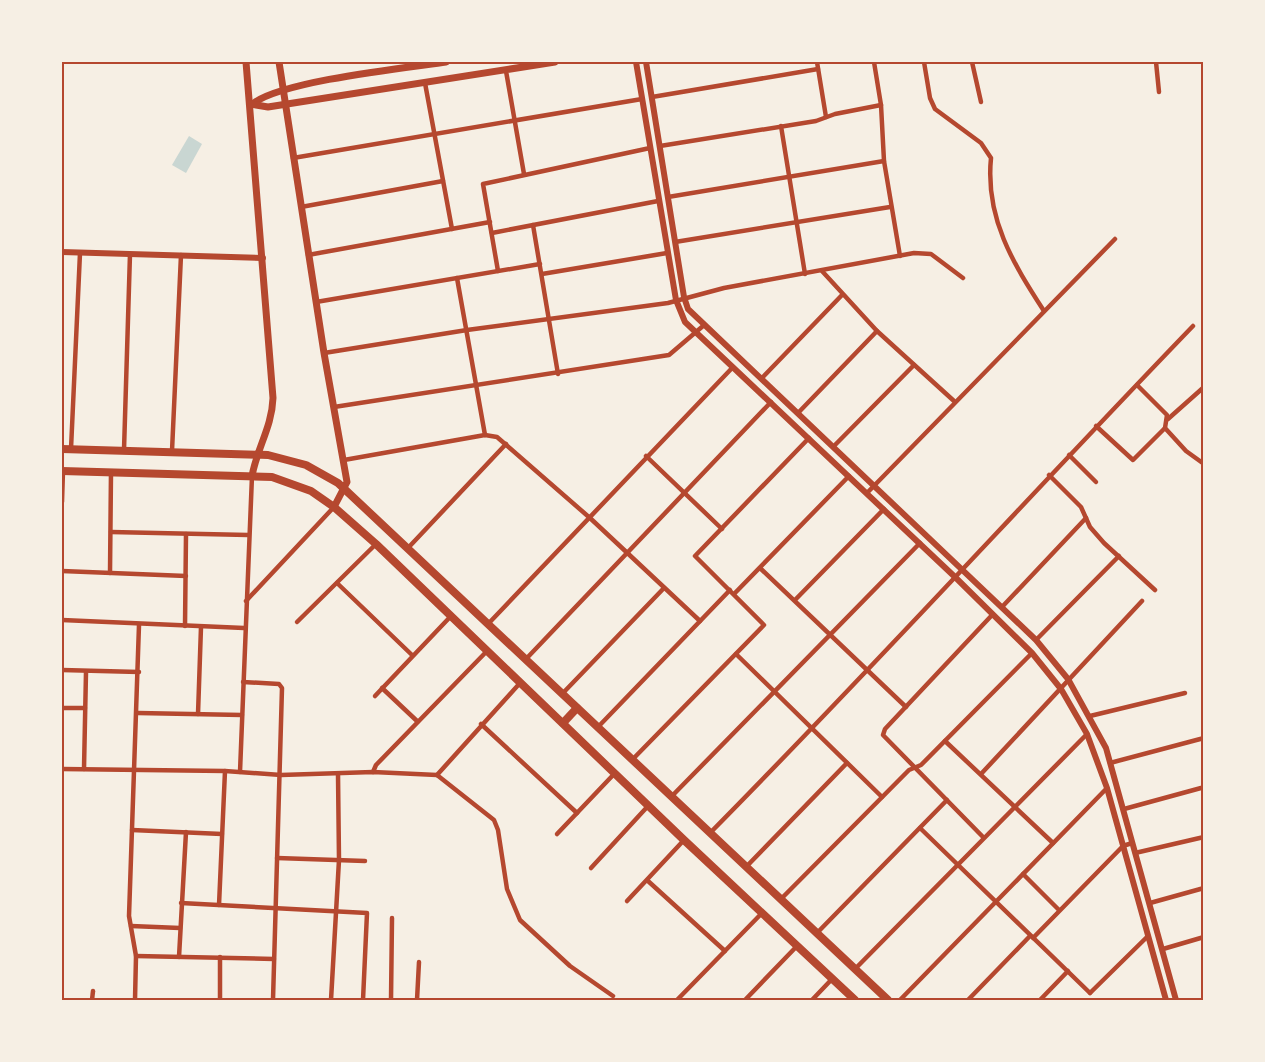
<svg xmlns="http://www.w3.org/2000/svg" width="1265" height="1062" font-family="Figtree,sans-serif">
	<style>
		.water { fill: #c9d6d2 }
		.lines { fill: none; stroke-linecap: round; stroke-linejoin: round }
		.minor { stroke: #b5482f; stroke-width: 4.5 }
		.tertiary { stroke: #b5482f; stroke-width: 6 }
		.secondary { stroke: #b5482f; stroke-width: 7 }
		.primary { stroke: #b5482f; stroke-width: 8 }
		.neatline { fill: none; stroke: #b5482f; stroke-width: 2 }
	</style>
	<rect width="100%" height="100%" fill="#f6efe4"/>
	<!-- water -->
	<polygon class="water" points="189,136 202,144 186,173 172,165"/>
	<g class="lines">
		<!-- minor -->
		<g class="minor">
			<polyline points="817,62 826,117"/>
			<polyline points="874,62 881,105 884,161 900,256"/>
			<path d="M924 62 930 98 935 109 981 143 991 158C985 218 1013 263 1044 311"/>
			<polyline points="972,62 981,102"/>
			<polyline points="1156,62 1159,92"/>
			<polyline points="506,71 524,174"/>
			<polyline points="425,83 452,229"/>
			<polyline points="652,97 818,69"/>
			<polyline points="781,126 805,274"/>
			<polyline points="660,146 816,121 835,114 881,105"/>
			<polyline points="293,158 642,99"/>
			<polyline points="668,197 884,161"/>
			<polyline points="301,207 443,181"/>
			<polyline points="533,225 558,374"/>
			<polyline points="492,233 658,201"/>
			<polyline points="675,242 890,207"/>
			<polyline points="308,255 490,222"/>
			<polyline points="498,271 483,184 650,148"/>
			<polyline points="822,271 877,331 954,401"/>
			<polyline points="542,274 667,253"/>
			<polyline points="457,278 485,435"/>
			<polyline points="316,302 540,264"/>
			<polyline points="324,353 467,330 668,303 724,288 914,253 931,254 963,278"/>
			<polyline points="761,379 842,295"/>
			<polyline points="1137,385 1167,415 1165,428 1186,451 1204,464"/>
			<polyline points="334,407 669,355 703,326"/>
			<polyline points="798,413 877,331"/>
			<polyline points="1168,419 1204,387"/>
			<polyline points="1096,426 1133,460 1165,428"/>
			<polyline points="834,446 914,365"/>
			<polyline points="71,449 80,253"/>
			<polyline points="124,450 130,254"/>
			<polyline points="172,451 181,255"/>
			<polyline points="1069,455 1096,482"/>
			<polyline points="646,456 722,529"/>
			<polyline points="344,460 485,435 497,437 590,518 700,621"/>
			<polyline points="1049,475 1081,507 1090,527 1104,543 1155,590"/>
			<polyline points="867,493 1115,239"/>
			<polyline points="62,502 63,471"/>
			<polyline points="111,532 248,535"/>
			<polyline points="408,548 506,444"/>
			<polyline points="760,568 906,707"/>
			<polyline points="62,571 186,576"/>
			<polyline points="110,573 111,472"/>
			<polyline points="337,583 412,655"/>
			<polyline points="734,594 849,476"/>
			<polyline points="795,600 884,509"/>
			<polyline points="246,601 334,507"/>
			<polyline points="1002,607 1086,518"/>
			<polyline points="62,620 244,628"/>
			<polyline points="297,622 376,544"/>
			<polyline points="489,623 733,367"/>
			<polyline points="185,626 186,534"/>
			<polyline points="1036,640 1119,556"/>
			<polyline points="736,654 882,797"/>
			<polyline points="526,659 771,402"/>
			<polyline points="62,670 139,672"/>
			<polyline points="243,682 279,684 282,688 273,1000"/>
			<polyline points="382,688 417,721"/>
			<polyline points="563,693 664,588"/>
			<polyline points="375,696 451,616"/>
			<polyline points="62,708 85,708"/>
			<polyline points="138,713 242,715"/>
			<polyline points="198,714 201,627"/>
			<polyline points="1090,716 1185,693"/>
			<polyline points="481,724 577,813"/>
			<polyline points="598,727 730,590"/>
			<polyline points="945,741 1053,843"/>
			<polyline points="632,760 764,625 695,556 809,438"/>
			<polyline points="1110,763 1204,738"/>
			<polyline points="62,769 225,771 281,775 373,772 437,775 494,820 498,830 507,889 520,920 570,966 613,996"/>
			<polyline points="84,769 86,672"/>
			<polyline points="240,772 252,476"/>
			<polyline points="373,772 376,765 487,651"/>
			<polyline points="981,774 1142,601"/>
			<polyline points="437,775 520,683"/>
			<polyline points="671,797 920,543"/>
			<polyline points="1124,809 1201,788"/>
			<polyline points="920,828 1090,993"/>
			<polyline points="132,830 222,834"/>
			<path d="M710 833C874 667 1031 494 1193 326"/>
			<polyline points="557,834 615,773"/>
			<polyline points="983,837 883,735 885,729 993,614"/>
			<polyline points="1135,853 1204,837"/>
			<polyline points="277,858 365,861"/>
			<polyline points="746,867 847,763"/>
			<polyline points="591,868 648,806"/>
			<polyline points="1023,874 1059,910"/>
			<polyline points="648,881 725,951"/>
			<polyline points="780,900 909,770 921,765 1032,653"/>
			<polyline points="627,901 684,840"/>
			<polyline points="181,903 367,913 363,1000"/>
			<polyline points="1150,903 1204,888"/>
			<polyline points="219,905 225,771"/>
			<polyline points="131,926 180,928"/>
			<polyline points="817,933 947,800"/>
			<polyline points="1033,938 1123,846 1132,843"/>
			<polyline points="1163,949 1204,937"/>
			<polyline points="136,956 274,959"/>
			<polyline points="179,957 186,832"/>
			<polyline points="855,969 1087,734"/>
			<polyline points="1090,993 1148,936"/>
			<polyline points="92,1000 93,991"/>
			<polyline points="135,1000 136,956 129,916 139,625"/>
			<polyline points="220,1000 220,957"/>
			<polyline points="331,1000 339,860 338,774"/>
			<polyline points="391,1000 392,918"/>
			<polyline points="417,1000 419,962"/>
			<polyline points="677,1000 762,913"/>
			<polyline points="745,1000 797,946"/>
			<polyline points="812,1000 832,979"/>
			<polyline points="900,1000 1107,788"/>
			<polyline points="968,1000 1030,936"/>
			<polyline points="1040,1000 1068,971"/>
		</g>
		<!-- tertiary -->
		<g class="tertiary">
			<polyline points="636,62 676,300 685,322 955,577 1032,653 1061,689 1087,734 1107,788 1166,1000"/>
			<polyline points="646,62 684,297 688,309 1036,640 1068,679 1106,748 1176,1000"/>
			<polyline points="62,252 263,258"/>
		</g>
		<!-- secondary -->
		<g class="secondary">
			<path d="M246 62 273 398C272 427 257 448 252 476"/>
			<polyline points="279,62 324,353 347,482 334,507"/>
			<path d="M254 103C283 81 404 68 446 62"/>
			<polyline points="250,104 268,107 555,62"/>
		</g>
		<!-- primary -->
		<g class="primary">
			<polyline points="62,449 268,455 306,465 338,483 888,1000"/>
			<polyline points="62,471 272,477 311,491 334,507 376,544 684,840 855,1000"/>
			<polyline points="563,723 577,708"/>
		</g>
	</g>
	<!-- border -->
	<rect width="1265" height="1062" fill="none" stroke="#f6efe4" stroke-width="126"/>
	<rect x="63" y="63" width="1139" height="936" class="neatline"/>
</svg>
